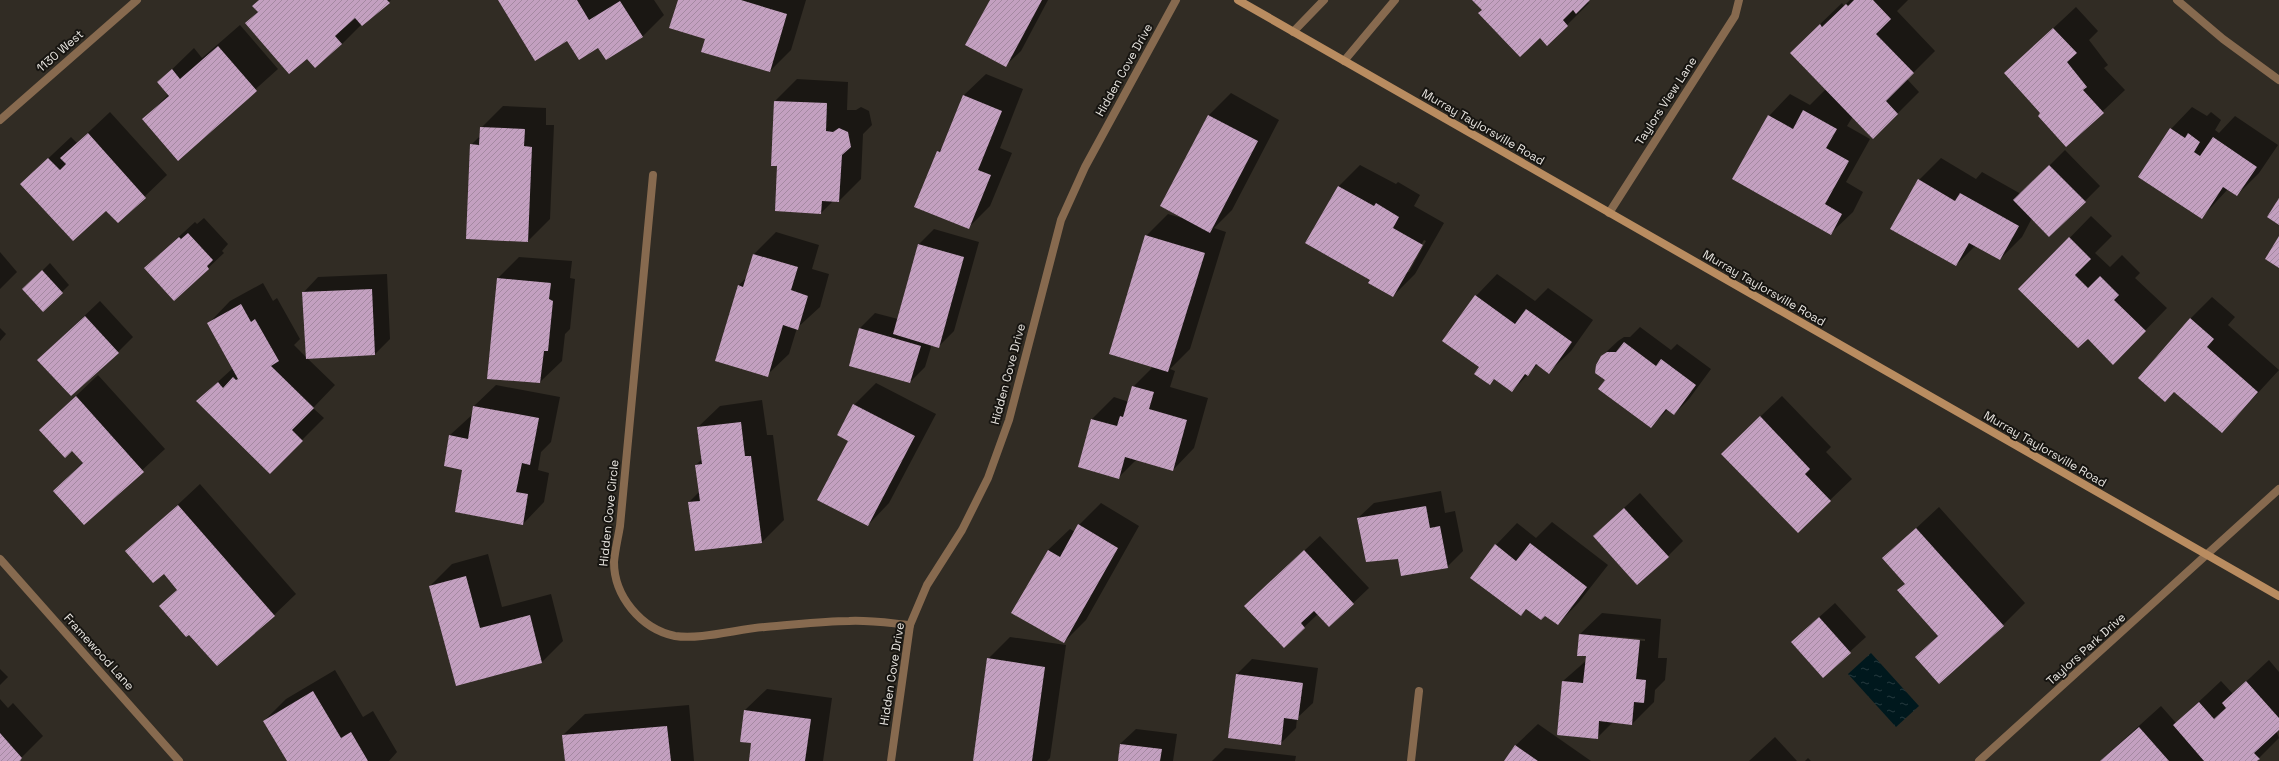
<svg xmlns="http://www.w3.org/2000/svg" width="2279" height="761" font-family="'Space Grotesk',sans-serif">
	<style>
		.water { fill: url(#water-ripples) }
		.shadow { fill: #0007; fill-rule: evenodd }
		.building { fill: url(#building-hatch) }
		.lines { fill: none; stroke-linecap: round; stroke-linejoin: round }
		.lane { stroke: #876a4f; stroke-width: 8 }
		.street { stroke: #876a4f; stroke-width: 8 }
		.secondary { stroke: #b98c60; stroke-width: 8 }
		.labels { text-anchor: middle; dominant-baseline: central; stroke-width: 4; stroke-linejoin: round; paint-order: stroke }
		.street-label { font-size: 12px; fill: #e8e5e0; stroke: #171511 }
	</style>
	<defs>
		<pattern id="water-ripples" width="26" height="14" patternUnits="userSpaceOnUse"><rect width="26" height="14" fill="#00181d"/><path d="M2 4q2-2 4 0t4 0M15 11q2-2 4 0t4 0" fill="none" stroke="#25393e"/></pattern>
		<pattern id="building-hatch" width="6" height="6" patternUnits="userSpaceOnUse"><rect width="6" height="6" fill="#c3a0c0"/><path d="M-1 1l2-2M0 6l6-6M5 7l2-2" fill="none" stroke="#a489a1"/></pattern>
	</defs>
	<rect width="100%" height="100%" fill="#312c24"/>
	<!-- water -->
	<polygon class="water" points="1871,653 1919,706 1896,727 1848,674"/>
	<!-- shadow -->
	<g class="shadow">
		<polygon points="259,0 391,0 362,24 342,44 307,57 246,24 258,11"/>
		<polygon points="499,0 654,0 664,15 642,37 599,47 567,39"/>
		<polygon points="679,0 806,0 791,50 770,71 706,38"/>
		<polygon points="991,0 1048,0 1021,51 1005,66"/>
		<polygon points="1474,0 1589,0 1587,1 1589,3 1547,45 1540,36 1483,10"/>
		<polygon points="1850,0 1908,0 1897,11 1935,51 1907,79 1919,92 1897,114 1853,116 1847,126 1870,139 1846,182 1863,192 1853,212 1831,233 1769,116 1790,94 1810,105 1826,89 1813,31 1842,3 1844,6"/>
		<polygon points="2076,7 2098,31 2089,40 2108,65 2104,68 2125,90 2066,146 2042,113 2005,73"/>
		<polygon points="240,25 278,69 178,159 144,119 169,94 159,82 194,48 202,58"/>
		<polygon points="986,74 1023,89 1000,148 1012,153 990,206 968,228 938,152 944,146 964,95"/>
		<polygon points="797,79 848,82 847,110 856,110 861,107 869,111 872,125 863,134 861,179 839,201 833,201 821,213 776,210 778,165 772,165 775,101"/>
		<polygon points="1231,93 1279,120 1232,210 1214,228 1226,232 1190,349 1170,369 1175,371 1170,387 1208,398 1194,448 1173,470 1137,459 1119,477 1079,466 1092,419 1114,397 1129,402 1133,387 1153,367 1146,236 1168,214 1182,218 1161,206 1209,115"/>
		<polygon points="503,106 546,108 546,125 554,125 550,219 528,241 471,145 481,135 481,128"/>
		<polygon points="2192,107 2207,116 2211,112 2221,120 2215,130 2219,133 2235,116 2278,145 2259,173 2237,195 2228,189 2202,217 2171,129"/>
		<polygon points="110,112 167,175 118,222 106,209 21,184 71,137 77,143"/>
		<polygon points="2065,150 2100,186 2085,201 2032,218 2022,237 2000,259 1976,245 1956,265 1919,180 1941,158 1976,179 1982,172 2021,194"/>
		<path d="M1360 165 1396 184 1398 182 1420 195 1414 206 1444 223 1415 274 1393 296 1372 280 1307 243 1339 186ZM1424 240 1426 241 1409 272H1406Z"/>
		<polygon points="2091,216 2112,236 2095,253 2110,267 2122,255 2140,273 2135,278 2167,308 2134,342 2088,338 2020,289"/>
		<polygon points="204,218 228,244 222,251 224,253 174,300 161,253 195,222 197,224"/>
		<polygon points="934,229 979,242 954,331 939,346 932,344 925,367 910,382 860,328 875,313 898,319 919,244"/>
		<polygon points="776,232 819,245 812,269 829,274 820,307 797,328 789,354 767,375 739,285 747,277 754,254"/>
		<polygon points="0,252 17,272 0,289"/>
		<polygon points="519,257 572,261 570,278 575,279 570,329 565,334 562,361 540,382 498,278"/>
		<polygon points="50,263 69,285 62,292 31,282"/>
		<polygon points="387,274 390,339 375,354 307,358 335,385 313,408 324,418 270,472 197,401 233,368 209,323 230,301 263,283 273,301 277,298 300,339 294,345 307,358 303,293 318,277"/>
		<polygon points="1497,274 1535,301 1548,288 1593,320 1571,351 1549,372 1538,364 1512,391 1495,378 1490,383 1480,367 1476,296"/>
		<polygon points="2212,297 2235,317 2228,325 2279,370 2222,432 2175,391 2165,401 2139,378 2191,318"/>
		<polygon points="100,301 133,337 118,352 38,360"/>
		<polygon points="1640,327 1671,350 1677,344 1711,369 1689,399 1674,414 1668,409 1651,427 1607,380 1602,356 1618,341 1624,337 1630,337"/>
		<polygon points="0,328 6,334 0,341"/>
		<polygon points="98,375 165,449 84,524 54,491 83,462 72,450 40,430"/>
		<polygon points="876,383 936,414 889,503 868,525 849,440 854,405"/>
		<polygon points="496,385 560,397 551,442 541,452 538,470 549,473 544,502 523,524 464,469 450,435 473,414 474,406"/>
		<polygon points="1782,396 1831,447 1826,452 1852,479 1830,500 1744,432"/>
		<polygon points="762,400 767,435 773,435 784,520 762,542 696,550 689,502 699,492 696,465 702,459 698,427 720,406"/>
		<polygon points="200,484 296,594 274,615 189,633 160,606 178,589 164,572 127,552"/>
		<polygon points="1441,491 1445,513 1455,511 1463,551 1447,567 1399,558 1358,518 1374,503"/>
		<polygon points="1640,493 1683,541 1668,556 1594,536"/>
		<polygon points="1101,503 1139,526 1086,620 1064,642 1048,550 1070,529 1075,532 1079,525"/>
		<polygon points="1939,507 2025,603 2003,625 1917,657 1938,635 1906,583 1884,558"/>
		<polygon points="1552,522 1608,565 1579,602 1558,624 1546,615 1527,608 1520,615 1496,545 1517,523 1536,538"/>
		<polygon points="1320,536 1369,588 1329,626 1318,614 1284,646 1261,591"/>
		<polygon points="488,554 502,607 551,594 563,641 542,662 456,685 430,586 452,564"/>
		<polygon points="1835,603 1866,637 1823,676 1808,627"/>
		<path d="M1602 613 1661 619 1658 658H1667L1665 680 1655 690 1654 702 1632 724 1613 722 1597 738 1563 681 1587 660 1580 634ZM1607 636 1645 639V641L1607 638Z"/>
		<polygon points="1010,637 1066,645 1050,758 1047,761 974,761 988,659"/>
		<polygon points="1252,659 1318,668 1313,703 1297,718 1296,728 1281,743 1237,674"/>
		<polygon points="2269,660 2279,672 2279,729 2276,731 2279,738 2256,761 2100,761 2161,706 2176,723 2221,681 2233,694"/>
		<polygon points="0,669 8,677 0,685"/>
		<polygon points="335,670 363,717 373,711 397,752 389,761 288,761 264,721 286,699"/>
		<polygon points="767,689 832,698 823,761 750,761 752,742 745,710"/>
		<polygon points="0,699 8,708 13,703 43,736 18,761 0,761"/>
		<polygon points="689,705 694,761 566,761 563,735 585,714"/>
		<polygon points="1538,724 1591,761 1505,761 1516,745"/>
		<polygon points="1136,729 1177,734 1173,761 1119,761 1120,744"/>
		<polygon points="1775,737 1797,761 1749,761"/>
		<polygon points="1225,748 1296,756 1295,761 1212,761"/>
		<polygon points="1808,758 1811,761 1805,761"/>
	</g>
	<!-- building -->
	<g class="building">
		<polygon points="259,0 387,0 390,3 362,26 355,18 335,36 342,44 315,68 307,59 289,74 245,23 258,12 252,6"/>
		<polygon points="498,0 577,0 589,20 620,1 643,37 606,60 598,48 579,60 567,41 535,61"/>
		<polygon points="678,0 741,0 787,14 770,72 701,52 705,39 669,28"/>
		<polygon points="990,0 1042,0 1006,67 965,45"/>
		<polygon points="1472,0 1590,0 1576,14 1573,10 1563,20 1568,26 1547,46 1540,38 1520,57 1478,13 1482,10"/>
		<polygon points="1854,0 1873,0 1891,19 1876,34 1914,73 1886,101 1898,114 1873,139 1790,53 1820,24 1822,27 1846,4 1848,6"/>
		<polygon points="2053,28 2077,53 2067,62 2087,87 2083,90 2104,113 2066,147 2038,116 2040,113 2004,73"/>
		<polygon points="218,46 257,91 178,161 142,119 169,96 157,82 172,69 180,79"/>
		<polygon points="963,95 1002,111 978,170 991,175 969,229 914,207 937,151 940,152"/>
		<polygon points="774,101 827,103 826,131 833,132 839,128 848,132 851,147 842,155 839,202 822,201 821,214 775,211 777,166 771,166"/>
		<polygon points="1803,110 1837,129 1826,148 1849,161 1825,204 1842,214 1831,235 1732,179 1768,115 1793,129"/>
		<polygon points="1208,115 1258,141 1210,233 1160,206"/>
		<polygon points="480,127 525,129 524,146 532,147 528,242 466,239 470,144 479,145"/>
		<polygon points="2170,128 2185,138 2188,133 2200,142 2194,152 2200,156 2213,137 2257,167 2237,196 2223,187 2202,219 2138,177"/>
		<polygon points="88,133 146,198 118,223 106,211 73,241 20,184 48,158 60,170 66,164 60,158"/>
		<polygon points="2049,165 2086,202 2049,237 2013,200"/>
		<polygon points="1918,179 1955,201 1960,193 2019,226 2000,260 1969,243 1956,266 1890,229"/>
		<polygon points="1338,186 1374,206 1376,203 1399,217 1393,228 1423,245 1393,297 1368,283 1370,280 1305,243"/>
		<polygon points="2279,198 2279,225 2267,217"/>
		<polygon points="188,233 213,260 207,266 209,269 174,301 144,268 179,237 181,239"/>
		<polygon points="1145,235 1205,253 1168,372 1109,354"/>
		<polygon points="2279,236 2279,268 2265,259"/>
		<polygon points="2069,237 2091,259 2075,275 2088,288 2100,276 2119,295 2114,300 2146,331 2113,365 2088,339 2078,348 2018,289"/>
		<polygon points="918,244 964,257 939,348 893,334"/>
		<polygon points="753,254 798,267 791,290 808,296 798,330 783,325 768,377 715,361 738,285 743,287"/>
		<polygon points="42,270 63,293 43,312 22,289"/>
		<polygon points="497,278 551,283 549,299 553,301 548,351 544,351 540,383 487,379"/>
		<polygon points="372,289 375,355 306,359 302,292"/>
		<polygon points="1475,295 1515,324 1526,309 1572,342 1549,374 1536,364 1528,376 1525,374 1512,392 1494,379 1490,385 1474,374 1479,367 1442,341"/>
		<polygon points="241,304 251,322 255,319 279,361 271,366 314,408 292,430 303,441 270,474 196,401 218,382 223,388 233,377 236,380 238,379 207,323"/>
		<polygon points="85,316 119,353 71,396 37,360"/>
		<polygon points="2190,318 2214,339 2207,347 2258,392 2222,433 2174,392 2165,402 2138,378"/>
		<polygon points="859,328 921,346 910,383 849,366"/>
		<polygon points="1624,342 1656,366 1661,359 1696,385 1674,415 1666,409 1651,428 1598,389 1605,380 1595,373 1596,365 1601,356 1607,352 1616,352"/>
		<polygon points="1132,386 1154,392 1149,409 1187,420 1173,471 1125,457 1119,479 1078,467 1091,419 1117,426 1120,416 1123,417"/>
		<polygon points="76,396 144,472 84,525 53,491 83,463 72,451 65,458 39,430"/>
		<polygon points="853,404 915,436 868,526 817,500 848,441 837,435"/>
		<polygon points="473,406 539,418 530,465 522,463 516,492 528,494 523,525 455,512 462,470 444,466 449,435 468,439"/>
		<polygon points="1760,416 1810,469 1805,474 1831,501 1798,533 1721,454"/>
		<polygon points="741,422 745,456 751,456 762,543 695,551 688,502 700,501 695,465 702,464 697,427"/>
		<polygon points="178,505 275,616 217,666 189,635 186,637 159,606 177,590 164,574 153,583 125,551"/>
		<polygon points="1426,506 1430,528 1440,526 1448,568 1401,576 1398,559 1366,562 1357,518"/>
		<polygon points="1624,508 1669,557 1637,585 1593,536"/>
		<polygon points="1078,524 1118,548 1064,643 1011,613 1048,550 1060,557"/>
		<polygon points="1916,528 2004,626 1939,684 1915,657 1938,636 1897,590 1905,584 1882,558"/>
		<polygon points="1530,543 1587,587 1558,625 1545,616 1541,620 1526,609 1521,616 1470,578 1495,544 1516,561"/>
		<polygon points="1304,550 1354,604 1329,627 1314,611 1301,623 1305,628 1284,648 1244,606"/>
		<polygon points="466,576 480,628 530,615 542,663 456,686 429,586"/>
		<polygon points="1819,617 1851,653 1823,678 1791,642"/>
		<polygon points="1579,634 1640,640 1636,679 1646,680 1644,703 1634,702 1632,725 1599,721 1598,739 1557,735 1562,681 1583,683 1586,656 1577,656"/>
		<polygon points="987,658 1045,667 1032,761 973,761"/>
		<polygon points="1236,674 1303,683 1298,720 1284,718 1281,745 1228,738"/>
		<polygon points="2246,681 2279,718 2279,730 2254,753 2260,759 2257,761 2204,761 2173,725 2199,702 2214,719 2226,708 2222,703"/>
		<polygon points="313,691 341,738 351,732 368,761 287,761 263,721"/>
		<polygon points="744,710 811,719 805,761 749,761 751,743 740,742"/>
		<polygon points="667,726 671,761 565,761 562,735"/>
		<polygon points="2139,727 2169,761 2100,761"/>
		<polygon points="0,733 22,758 20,761 0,761"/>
		<polygon points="1120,744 1162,749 1160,761 1118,761"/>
		<polygon points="1515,745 1538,761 1504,761"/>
	</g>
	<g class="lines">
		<!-- lane -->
		<polyline class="lane" points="1344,61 1395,0"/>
		<!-- street -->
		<g class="street">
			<polyline points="2177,0 2223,39 2279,80"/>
			<polyline points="1293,32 1324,0"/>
			<polyline points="0,120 137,0"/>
			<path d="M653 175 620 526C618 538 615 550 614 562 614 596 641 629 675 636 700 640 738 629 765 627 793 625 821 621 849 621 869 620 889 623 910 625"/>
			<polyline points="1609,213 1735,16 1739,0"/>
			<polyline points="0,559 179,761"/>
			<polyline points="891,761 910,625 927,585 962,530 988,478 1009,420 1061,220 1085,167 1176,0"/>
			<polyline points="1411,761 1419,691"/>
			<polyline points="1979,761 2279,489"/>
		</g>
		<!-- secondary -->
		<polyline class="secondary" points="1238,0 2279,596"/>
	</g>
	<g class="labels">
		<!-- street labels -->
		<g class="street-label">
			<text transform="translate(60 51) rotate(-41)">1130 West</text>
			<text transform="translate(1124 70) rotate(-61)">Hidden Cove Drive</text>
			<text transform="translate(1666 101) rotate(-57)">Taylors View Lane</text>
			<text transform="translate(1483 127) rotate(30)">Murray Taylorsville Road</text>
			<text transform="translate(1764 288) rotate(30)">Murray Taylorsville Road</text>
			<text transform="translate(1008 374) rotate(-75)">Hidden Cove Drive</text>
			<text transform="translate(2045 449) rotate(30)">Murray Taylorsville Road</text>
			<text transform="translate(609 513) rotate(-84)">Hidden Cove Circle</text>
			<text transform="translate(2086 649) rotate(-42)">Taylors Park Drive</text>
			<text transform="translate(99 652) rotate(48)">Framewood Lane</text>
			<text transform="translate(892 674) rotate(-81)">Hidden Cove Drive</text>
		</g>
	</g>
</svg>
